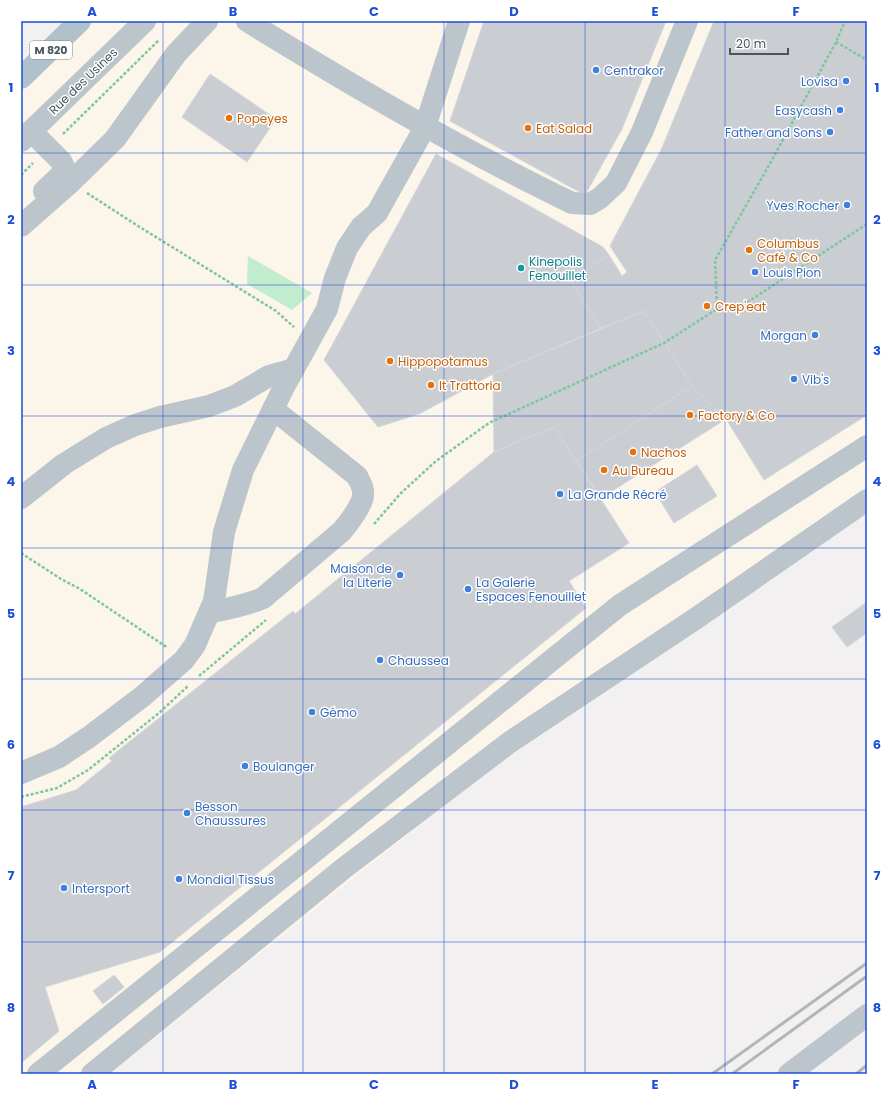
<svg xmlns="http://www.w3.org/2000/svg" width="888" height="1095" font-family="Poppins,sans-serif">
	<style>
		.commercial { fill: #fbf5ea }
		.green { fill: #c1ecce }
		.building { fill: #cacdd2; stroke: #d4d6da }
		.lines { fill: none; stroke-linecap: round; stroke-linejoin: round }
		.path { stroke: #7cc79b; stroke-width: 2.5; stroke-dasharray: 3 2; stroke-linecap: butt }
		.minor { stroke: #bcc5cb; stroke-width: 22 }
		.major { stroke: #b1c1cc; stroke-width: 22 }
		.rail { stroke: #b2b5b9; stroke-width: 3 }
		.grid { fill: none; stroke: #1d4ed8; stroke-width: 1; stroke-opacity: 0.55 }
		.shop-dot { fill: #3f7fe0; stroke: #fff; stroke-width: 1.5 }
		.food-dot { fill: #e8710a; stroke: #fff; stroke-width: 1.5 }
		.culture-dot { fill: #0f9aa8; stroke: #fff; stroke-width: 1.5 }
		.labels { text-anchor: middle; dominant-baseline: central; stroke-width: 3; stroke-linejoin: round; paint-order: stroke }
		.shield { fill: #fff; stroke: #80878c; stroke-width: 1 }
		.shield-label { font-size: 11px; font-weight: bold; fill: #49545b }
		.shop-label { font-size: 12px; fill: #366cbe; stroke: #fff; text-anchor: start }
		.street-label { font-size: 12px; fill: #49545b; stroke: #fff }
		.food-label { font-size: 12px; fill: #c56008; stroke: #fff; text-anchor: start }
		.culture-label { font-size: 12px; fill: #0d838f; stroke: #fff; text-anchor: start }
		.neatline { fill: none; stroke: #1d4ed8; stroke-width: 1.5 }
		.grid-label { font-size: 13px; text-anchor: middle; font-weight: bold; fill: #1d4ed8 }
	</style>
	<rect width="100%" height="100%" fill="#f2f0f0"/>
	<!-- commercial -->
	<polygon class="commercial" points="82,21 867,21 867,511 521,744 110,1074 21,1074 21,79"/>
	<!-- green -->
	<polygon class="green" points="248,256 312,293 292,310 247,284"/>
	<!-- building -->
	<g class="building">
		<polygon points="484,21 666,21 622,129 585,195 450,121"/>
		<polygon points="714,21 867,21 867,415 764,480 726,419 692,386 644,311 601,328 570,280 609,255 622,276 627,272 610,246 662,148"/>
		<polygon points="210,74 276,119 247,162 182,117"/>
		<polygon points="436,154 603,247 609,255 570,280 601,328 493,374 419,414 378,427 324,360"/>
		<polygon points="644,311 692,386 576,461 554,427 494,452 493,374"/>
		<polygon points="692,386 726,419 601,498 576,461"/>
		<polygon points="554,427 629,543 569,581 586,608 160,952 45,987 59,1031 21,1063 21,807 76,790 112,761 109,758 293,611 295,614 494,452"/>
		<polygon points="697,465 717,496 674,523 655,492"/>
		<polygon points="867,602 867,633 847,647 832,627"/>
		<polygon points="114,975 124,987 103,1004 93,991"/>
	</g>
	<g class="lines">
		<!-- path -->
		<g class="path">
			<polyline points="836,42 867,60"/>
			<polyline points="63,134 159,40"/>
			<polyline points="21,175 33,163"/>
			<polyline points="87,193 138,226 276,311 294,327"/>
			<polyline points="717,309 715,260 768,167 836,42 845,21"/>
			<polyline points="374,524 401,493 436,461 489,423 664,343 717,309 746,303 867,224"/>
			<polyline points="21,553 61,579 80,589 168,648"/>
			<polyline points="199,676 266,620"/>
			<polyline points="21,797 57,788 88,770 159,713 188,686"/>
		</g>
		<!-- minor -->
		<g class="minor">
			<path d="M247 21C352 86 460 149 572 203L590 204 600 198 616 183 642 132 687 21"/>
			<polyline points="31,131 61,161 64,167 61,175 44,191"/>
			<polyline points="21,141 145,21"/>
			<polyline points="21,226 71,182 115,139 176,54 207,21"/>
			<polyline points="21,498 64,464 106,438 135,425 160,417 209,406 235,396 269,376 294,369"/>
			<path d="M209 613C227 608 246 606 263 598L342 531C348 524 363 504 363 495 364 488 360 482 357 476L273 409"/>
			<polyline points="21,773 59,757 89,737 143,696 184,660 195,645 214,601 224,532 243,470 285,385 327,309 335,278 347,248 361,227 377,213 425,127 459,21"/>
			<polyline points="38,1074 620,605 867,446"/>
			<polyline points="92,1074 344,868 510,742 695,619 867,500"/>
			<polyline points="789,1074 867,1015"/>
		</g>
		<!-- major -->
		<polyline class="major" points="21,78 80,21"/>
		<!-- rail -->
		<g class="rail">
			<polyline points="712,1074 867,963"/>
			<polyline points="732,1074 867,976"/>
			<polyline points="856,1074 867,1065"/>
		</g>
	</g>
	<!-- grid -->
	<path class="grid" d="M163 21V1074M303 21V1074M444 21V1074M585 21V1074M725 21V1074M21 153H867M21 285H867M21 416H867M21 548H867M21 679H867M21 810H867M21 942H867"/>
	<!-- markers -->
	<g class="shop-dot">
		<circle cx="596" cy="70" r="4"/>
		<circle cx="846" cy="81" r="4"/>
		<circle cx="840" cy="110" r="4"/>
		<circle cx="830" cy="132" r="4"/>
		<circle cx="847" cy="205" r="4"/>
		<circle cx="755" cy="272" r="4"/>
		<circle cx="815" cy="335" r="4"/>
		<circle cx="794" cy="379" r="4"/>
		<circle cx="560" cy="494" r="4"/>
		<circle cx="400" cy="575" r="4"/>
		<circle cx="468" cy="589" r="4"/>
		<circle cx="380" cy="660" r="4"/>
		<circle cx="312" cy="712" r="4"/>
		<circle cx="245" cy="766" r="4"/>
		<circle cx="187" cy="813" r="4"/>
		<circle cx="179" cy="879" r="4"/>
		<circle cx="64" cy="888" r="4"/>
	</g>
	<g class="food-dot">
		<circle cx="229" cy="118" r="4"/>
		<circle cx="528" cy="128" r="4"/>
		<circle cx="749" cy="250" r="4"/>
		<circle cx="707" cy="306" r="4"/>
		<circle cx="390" cy="361" r="4"/>
		<circle cx="431" cy="385" r="4"/>
		<circle cx="690" cy="415" r="4"/>
		<circle cx="633" cy="452" r="4"/>
		<circle cx="604" cy="470" r="4"/>
	</g>
	<circle class="culture-dot" cx="521" cy="268" r="4"/>
	<g class="labels">
		<!-- shield labels -->
		<rect class="shield" x="30" y="41" width="42" height="18" rx="3"/>
		<g class="shield-label">
			<text x="51" y="50">M 820</text>
		</g>
		<!-- shop labels -->
		<g class="shop-label">
			<text x="604" y="70">Centrakor</text>
			<text x="838" y="81" text-anchor="end">Lovisa</text>
			<text x="832" y="110" text-anchor="end">Easycash</text>
			<text x="822" y="132" text-anchor="end">Father and Sons</text>
			<text x="839" y="205" text-anchor="end">Yves Rocher</text>
			<text x="763" y="272">Louis Pion</text>
			<text x="807" y="335" text-anchor="end">Morgan</text>
			<text x="802" y="379">Vib's</text>
			<text x="568" y="494">La Grande Récré</text>
			<text x="392" y="568" text-anchor="end">Maison de<tspan x="392" dy="14">la Literie</tspan></text>
			<text x="476" y="582">La Galerie<tspan x="476" dy="14">Espaces Fenouillet</tspan></text>
			<text x="388" y="660">Chaussea</text>
			<text x="320" y="712">Gémo</text>
			<text x="253" y="766">Boulanger</text>
			<text x="195" y="806">Besson<tspan x="195" dy="14">Chaussures</tspan></text>
			<text x="187" y="879">Mondial Tissus</text>
			<text x="72" y="888">Intersport</text>
		</g>
		<!-- street labels -->
		<g class="street-label">
			<text transform="translate(83 81) rotate(-44)">Rue des Usines</text>
		</g>
		<!-- food labels -->
		<g class="food-label">
			<text x="237" y="118">Popeyes</text>
			<text x="536" y="128">Eat Salad</text>
			<text x="757" y="243">Columbus<tspan x="757" dy="14">Café &amp; Co</tspan></text>
			<text x="715" y="306">Crep'eat</text>
			<text x="398" y="361">Hippopotamus</text>
			<text x="439" y="385">It Trattoria</text>
			<text x="698" y="415">Factory &amp; Co</text>
			<text x="641" y="452">Nachos</text>
			<text x="612" y="470">Au Bureau</text>
		</g>
		<!-- culture labels -->
		<g class="culture-label">
			<text x="529" y="261">Kinepolis<tspan x="529" dy="14">Fenouillet</tspan></text>
		</g>
	</g>
	<!-- border -->
	<rect width="888" height="1095" fill="none" stroke="#ffffff" stroke-width="44"/>
	<!-- scale -->
	<path d="M730 48v6h58v-6" fill="none" stroke="#49545b" stroke-width="2"/>
	<text x="736" y="48" font-size="12" fill="#49545b" stroke="#ffffff" stroke-width="3" paint-order="stroke">20 m</text>
	<rect x="22" y="22" width="844" height="1051" class="neatline"/>
	<g class="grid-label">
		<text x="92" y="16">A</text>
		<text x="233" y="16">B</text>
		<text x="374" y="16">C</text>
		<text x="514" y="16">D</text>
		<text x="655" y="16">E</text>
		<text x="796" y="16">F</text>
		<text x="11" y="92">1</text>
		<text x="877" y="92">1</text>
		<text x="11" y="224">2</text>
		<text x="877" y="224">2</text>
		<text x="11" y="355">3</text>
		<text x="877" y="355">3</text>
		<text x="11" y="486">4</text>
		<text x="877" y="486">4</text>
		<text x="11" y="618">5</text>
		<text x="877" y="618">5</text>
		<text x="11" y="749">6</text>
		<text x="877" y="749">6</text>
		<text x="11" y="880">7</text>
		<text x="877" y="880">7</text>
		<text x="11" y="1012">8</text>
		<text x="877" y="1012">8</text>
		<text x="92" y="1089">A</text>
		<text x="233" y="1089">B</text>
		<text x="374" y="1089">C</text>
		<text x="514" y="1089">D</text>
		<text x="655" y="1089">E</text>
		<text x="796" y="1089">F</text>
	</g>
</svg>
